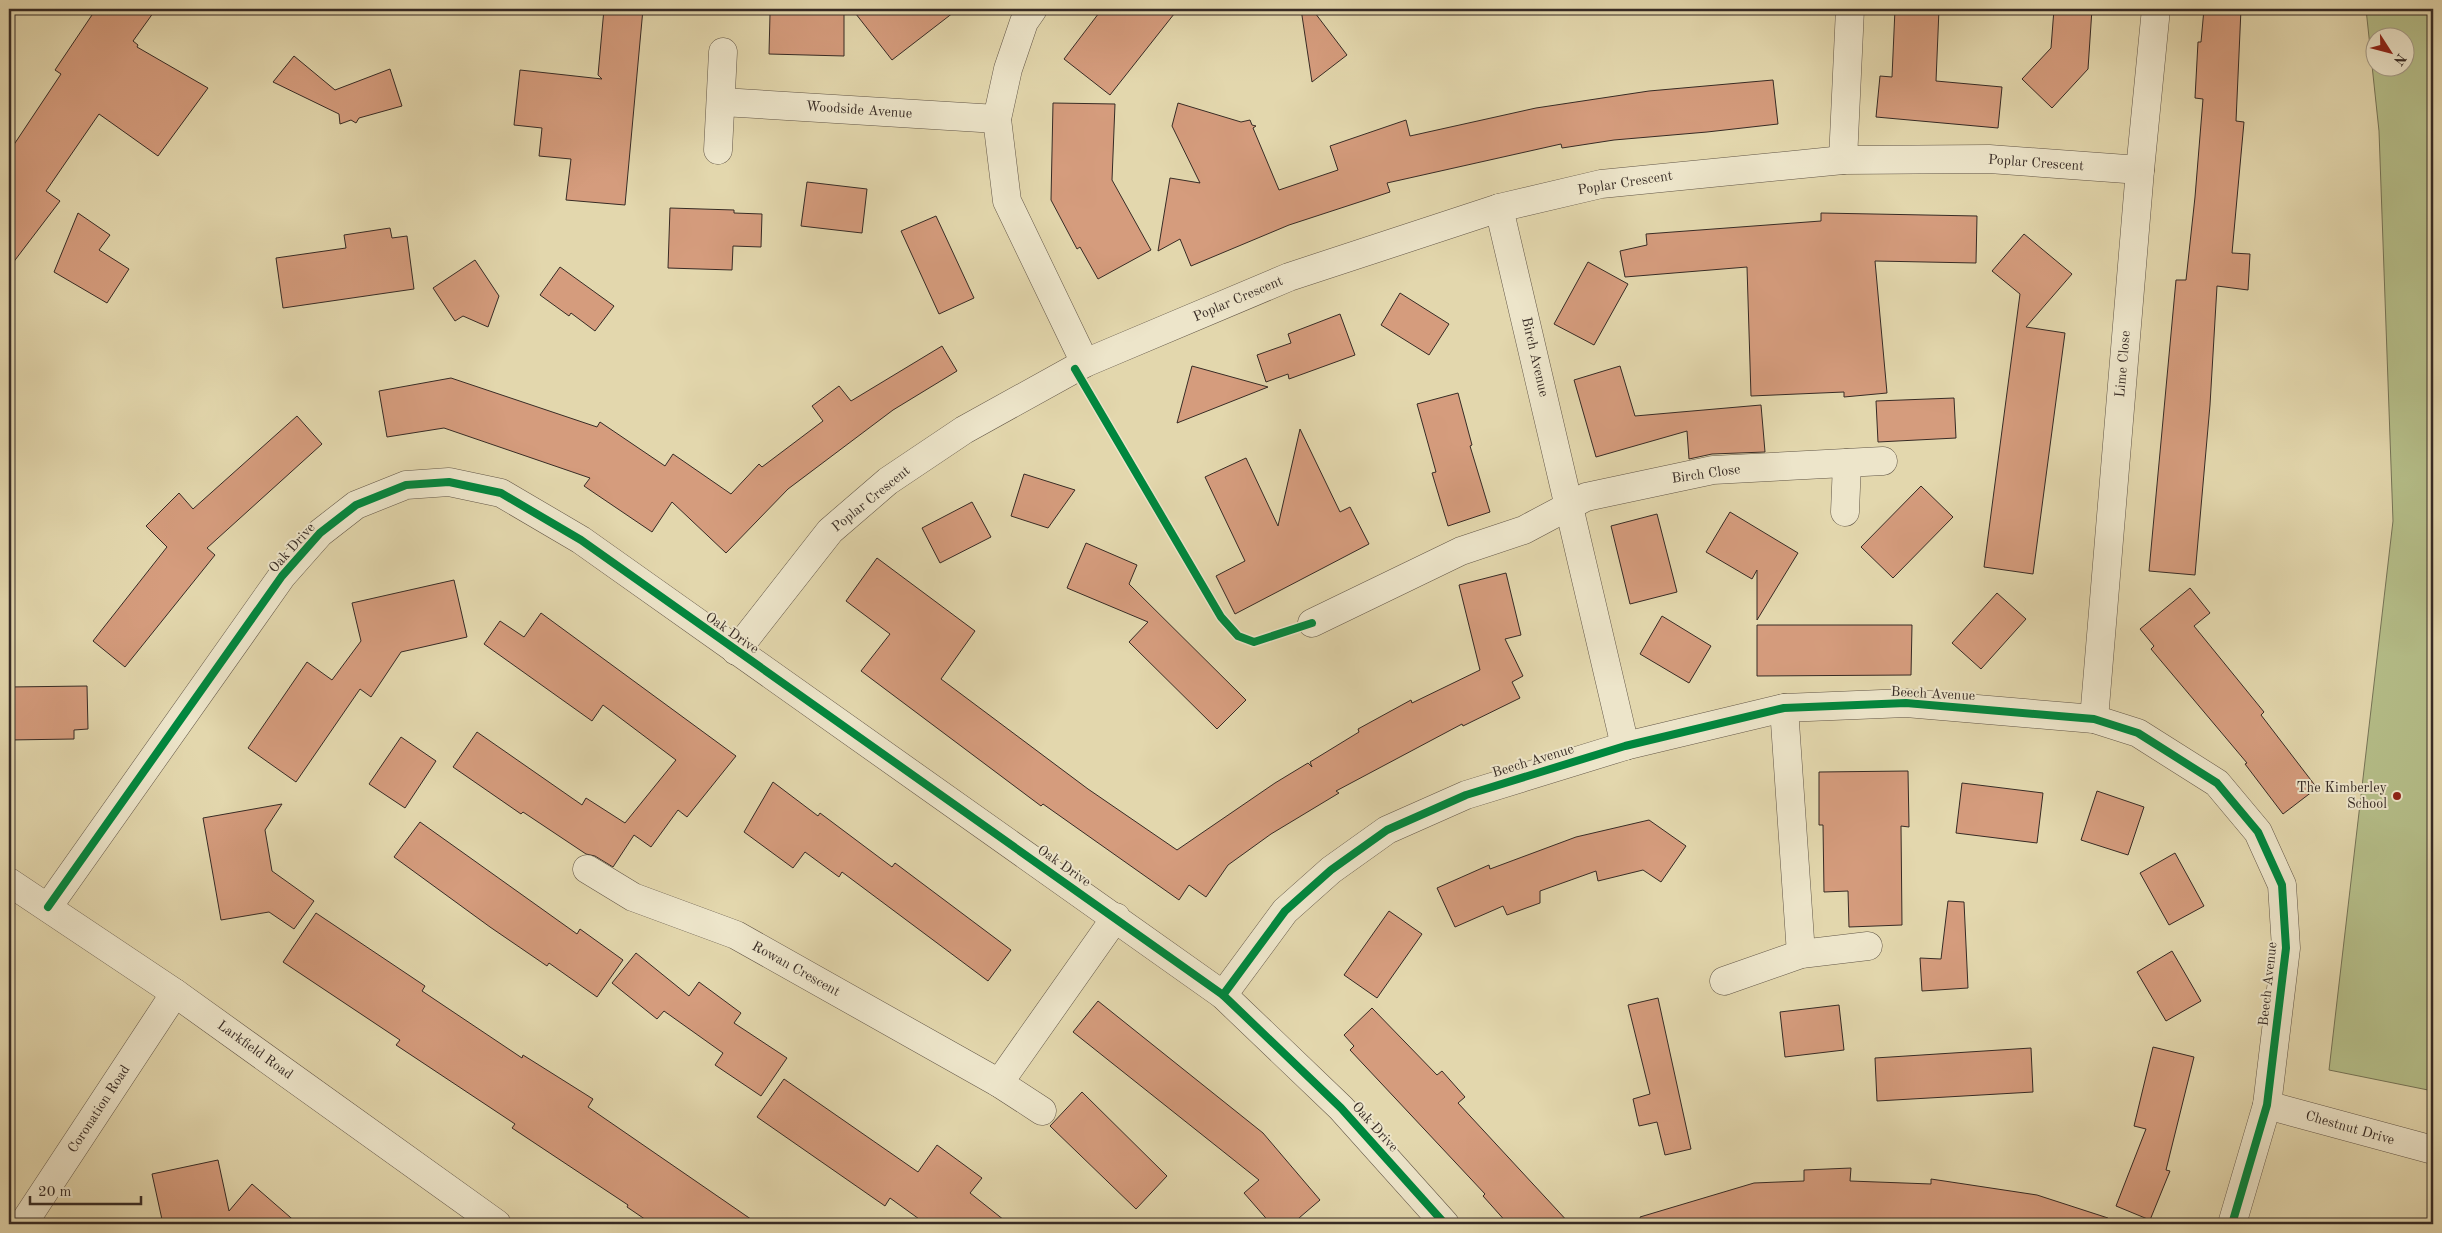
<svg xmlns="http://www.w3.org/2000/svg" width="2442" height="1233" font-family="'Old Standard TT',serif">
	<style>
		.green { fill: #b5be89; stroke: #767457; fill-rule: evenodd }
		.building { fill: #d59c7d; stroke: #372b25 }
		.lines { fill: none; stroke-linecap: round; stroke-linejoin: round }
		.street-casing { stroke: #625647; stroke-width: 29 }
		.street { stroke: #ede5ca; stroke-width: 28 }
		.cycleway-casing { stroke: #ede5ca; stroke-width: 11 }
		.cycleway { stroke: #00873e; stroke-width: 8 }
		.poi-dot { fill: #8f2418; stroke: #ede5ca; stroke-width: 2 }
		.labels { text-anchor: middle; dominant-baseline: central; stroke-width: 4; stroke-linejoin: round; paint-order: stroke }
		.street-label { font-size: 14px; fill: #372b25; stroke: #ede5ca }
		.poi-label { font-size: 14px; fill: #372b25; stroke: #ede5ca; text-anchor: end }
	</style>
	<rect width="100%" height="100%" fill="#e3d7ad"/>
	<filter id="stains"><feTurbulence type="fractalNoise" baseFrequency=".004" numOctaves="4"/><feColorMatrix values="0 0 0 0 .2 0 0 0 0 .09 0 0 0 0 .02 0 0 0 .5 -.17"/></filter>
	<radialGradient id="worn" r=".72"><stop offset=".6" stop-color="#630" stop-opacity="0"/><stop offset="1" stop-color="#630" stop-opacity=".3"/></radialGradient>
	<!-- green -->
	<path class="green" d="M2366 9H2433V1091L2329 1070 2393 521 2379 131ZM2374 38H2404V68H2374Z"/>
	<!-- building -->
	<g class="building">
		<polygon points="96,9 156,9 133,41 138,45 137,47 208,88 158,156 99,114 46,191 60,201 9,268 9,152 61,74 55,70"/>
		<polygon points="604,9 643,9 625,205 566,200 571,159 539,156 542,128 514,125 520,70 602,79 598,75"/>
		<polygon points="852,9 958,9 892,60"/>
		<polygon points="1102,9 1178,9 1110,95 1064,59"/>
		<polygon points="1301,9 1312,9 1347,55 1312,82"/>
		<polygon points="1895,9 1939,9 1936,81 2002,87 1998,128 1876,117 1880,76 1892,77"/>
		<polygon points="2054,9 2092,9 2088,69 2052,108 2022,79 2051,48"/>
		<polygon points="2204,9 2241,9 2236,121 2244,122 2232,253 2250,254 2248,290 2217,286 2210,405 2195,575 2149,571 2176,280 2186,280 2195,197 2203,99 2195,98 2198,42 2201,42"/>
		<polygon points="770,14 844,14 844,56 769,54"/>
		<polygon points="294,56 335,90 390,69 402,106 359,118 356,123 351,120 340,124 339,114 273,82"/>
		<polygon points="1773,80 1778,124 1707,132 1614,140 1562,148 1561,144 1387,183 1390,192 1289,225 1191,266 1180,239 1158,251 1170,178 1200,183 1172,126 1178,103 1241,122 1250,120 1252,125 1256,126 1253,128 1279,190 1338,170 1330,146 1406,120 1410,136 1536,108 1649,91"/>
		<polygon points="1053,103 1115,104 1112,180 1151,250 1098,279 1080,247 1077,249 1051,200"/>
		<polygon points="807,182 867,189 862,233 801,226"/>
		<polygon points="670,208 734,210 734,213 762,214 761,247 733,246 732,270 668,268"/>
		<polygon points="78,213 110,235 99,250 129,269 107,303 54,272"/>
		<polygon points="1821,213 1977,216 1976,263 1875,261 1887,393 1844,397 1844,392 1751,396 1747,267 1625,277 1620,251 1647,245 1646,234 1821,221"/>
		<polygon points="936,216 974,298 939,314 901,231"/>
		<polygon points="390,228 392,238 407,236 414,289 283,308 276,258 346,248 344,235"/>
		<polygon points="2024,234 2072,274 2026,327 2065,333 2033,574 1984,567 2020,294 1992,271"/>
		<polygon points="475,260 499,296 488,327 463,316 455,321 433,288"/>
		<polygon points="1588,262 1628,284 1594,345 1554,324"/>
		<polygon points="560,267 614,306 595,331 571,313 569,316 540,295"/>
		<polygon points="1400,293 1449,324 1429,355 1381,325"/>
		<polygon points="1340,314 1355,355 1289,379 1288,374 1266,382 1257,355 1291,343 1288,334"/>
		<polygon points="942,346 957,371 893,410 788,489 726,553 672,502 652,532 584,486 590,478 444,428 387,437 379,391 451,378 597,427 600,422 665,466 673,454 731,494 759,464 762,467 823,421 812,406 839,386 851,401"/>
		<polygon points="1192,366 1268,387 1177,423"/>
		<polygon points="1620,366 1635,416 1761,405 1765,452 1712,454 1689,459 1687,431 1596,457 1574,380"/>
		<polygon points="1458,393 1472,445 1470,446 1490,512 1448,526 1432,473 1436,472 1417,404"/>
		<polygon points="1954,398 1956,438 1878,442 1876,401"/>
		<polygon points="297,416 322,444 207,548 215,555 125,667 93,641 167,547 146,526 179,493 193,509"/>
		<polygon points="1300,429 1340,512 1350,507 1369,544 1235,614 1216,576 1245,561 1205,477 1246,458 1278,526"/>
		<polygon points="1024,474 1075,490 1048,528 1011,516"/>
		<polygon points="1921,486 1953,517 1893,578 1861,547"/>
		<polygon points="972,502 991,537 940,563 922,528"/>
		<polygon points="1730,512 1798,553 1757,620 1757,570 1752,579 1706,552"/>
		<polygon points="1657,514 1677,592 1630,604 1611,526"/>
		<polygon points="1086,543 1137,565 1129,584 1246,700 1217,729 1129,642 1148,622 1067,588"/>
		<polygon points="877,558 975,631 941,679 1088,789 1177,850 1275,783 1308,763 1312,767 1310,762 1359,732 1358,729 1411,700 1412,703 1480,670 1459,585 1506,573 1521,635 1505,639 1523,676 1512,682 1520,698 1463,726 1462,724 1336,791 1339,793 1271,834 1228,865 1206,897 1189,885 1179,900 1043,804 1041,806 861,671 890,634 846,601"/>
		<polygon points="454,580 467,637 401,652 371,697 360,689 296,782 248,748 307,662 332,680 361,641 352,603"/>
		<polygon points="2190,588 2210,613 2194,626 2264,712 2261,715 2317,788 2283,814 2245,764 2247,763 2151,649 2154,646 2140,629"/>
		<polygon points="1997,593 2026,619 1981,669 1952,643"/>
		<polygon points="541,613 736,756 687,817 678,810 651,847 634,835 613,867 595,856 586,854 523,812 521,814 453,767 477,732 582,805 586,798 625,823 676,760 603,705 592,721 484,644 500,621 524,637"/>
		<polygon points="1662,616 1711,646 1689,683 1640,654"/>
		<polygon points="1757,625 1912,625 1911,675 1757,676"/>
		<polygon points="87,686 88,729 74,730 74,739 9,740 9,687"/>
		<polygon points="401,737 436,761 405,808 369,784"/>
		<polygon points="1908,771 1909,827 1901,826 1902,925 1849,927 1848,891 1824,892 1823,825 1819,825 1819,772"/>
		<polygon points="773,782 818,816 820,813 892,867 895,863 1011,950 988,981 842,872 839,877 805,852 793,868 744,832"/>
		<polygon points="1962,783 2043,793 2037,843 1956,833"/>
		<polygon points="2097,791 2144,807 2128,855 2081,840"/>
		<polygon points="282,804 265,830 272,871 314,901 294,929 269,912 221,920 203,818"/>
		<polygon points="1649,820 1686,846 1661,882 1643,870 1598,881 1596,871 1540,891 1540,903 1507,915 1503,906 1455,927 1437,888 1489,865 1490,869 1576,837"/>
		<polygon points="420,822 577,934 580,929 623,960 597,997 549,963 547,966 490,927 394,857"/>
		<polygon points="2175,853 2204,906 2169,925 2140,873"/>
		<polygon points="1948,901 1964,902 1968,988 1922,991 1920,958 1941,959"/>
		<polygon points="1389,911 1422,934 1377,998 1344,975"/>
		<polygon points="316,913 425,986 422,991 522,1058 523,1055 593,1099 588,1107 758,1224 652,1224 627,1207 628,1205 512,1128 515,1124 396,1045 400,1040 283,962"/>
		<polygon points="2172,951 2201,1001 2166,1021 2137,972"/>
		<polygon points="636,953 689,996 699,982 741,1013 734,1023 787,1058 761,1096 715,1065 723,1053 664,1011 657,1019 612,983"/>
		<polygon points="1658,998 1691,1149 1665,1155 1657,1122 1639,1126 1633,1099 1650,1094 1628,1005"/>
		<polygon points="1098,1001 1263,1133 1320,1200 1292,1224 1271,1224 1244,1193 1259,1180 1073,1032"/>
		<polygon points="1839,1005 1844,1050 1785,1057 1780,1012"/>
		<polygon points="1372,1008 1437,1075 1442,1071 1465,1097 1458,1103 1570,1224 1508,1224 1483,1196 1485,1194 1350,1050 1354,1046 1344,1035"/>
		<polygon points="2153,1047 2194,1057 2166,1170 2170,1171 2150,1220 2116,1206 2146,1129 2134,1126"/>
		<polygon points="2031,1048 2033,1092 1877,1101 1875,1058"/>
		<polygon points="784,1079 918,1172 937,1145 982,1178 970,1193 1009,1224 926,1224 890,1198 885,1206 757,1117"/>
		<polygon points="1082,1092 1167,1176 1136,1209 1050,1126"/>
		<polygon points="218,1160 229,1211 252,1184 298,1224 163,1224 152,1174"/>
		<polygon points="1851,1168 1850,1181 1931,1184 1931,1179 2037,1195 2108,1218 2107,1224 1932,1224 1852,1222 1642,1224 1640,1217 1754,1183 1804,1181 1804,1170"/>
	</g>
	<g class="lines">
		<defs>
			<g id="street">
				<polyline points="1033,9 1024,22 1008,69 997,119 1007,201 1085,363"/>
				<polyline points="722,102 997,119"/>
				<polyline points="718,150 723,52"/>
				<polyline points="1843,160 1850,9"/>
				<polyline points="1499,208 1625,746"/>
				<polyline points="1845,512 1847,463"/>
				<polyline points="1312,623 1461,551 1524,530 1586,497 1713,470 1883,461"/>
				<polyline points="736,651 830,531 888,481 964,430 1085,363 1289,277 1499,208 1601,184 1843,160 1989,159 2140,170"/>
				<polyline points="1784,708 1801,954"/>
				<polyline points="2094,719 2140,170 2156,9"/>
				<polyline points="587,869 633,897 736,935 999,1083 1042,1111"/>
				<polyline points="9,882 175,993 497,1224"/>
				<polyline points="48,907 282,576 320,533 356,505 406,485 449,482 501,493 581,540 1223,995 1341,1108 1445,1224"/>
				<polyline points="1724,981 1801,954 1868,946"/>
				<polyline points="1223,995 1285,911 1331,870 1387,830 1466,795 1625,746 1784,708 1906,703 2094,719 2138,733 2217,783 2258,832 2282,885 2286,948 2267,1105 2232,1224"/>
				<polyline points="999,1083 1116,917"/>
				<polyline points="2267,1105 2433,1150"/>
				<polyline points="23,1224 175,993"/>
			</g>
		</defs>
		<!-- street casing -->
		<use href="#street" class="street-casing"/>
		<!-- street -->
		<use href="#street" class="street"/>
		<defs>
			<g id="cycleway">
				<polyline points="1075,369 1221,617 1238,636 1254,642 1312,623"/>
				<polyline points="48,907 282,576 320,533 356,505 406,485 449,482 501,493 581,540 1223,995 1341,1108 1445,1224"/>
				<polyline points="1223,995 1285,911 1331,870 1387,830 1466,795 1625,746 1784,708 1906,703 2094,719 2138,733 2217,783 2258,832 2282,885 2286,948 2267,1105 2232,1224"/>
			</g>
		</defs>
		<!-- cycleway casing -->
		<use href="#cycleway" class="cycleway-casing"/>
		<!-- cycleway -->
		<use href="#cycleway" class="cycleway"/>
	</g>
	<!-- markers -->
	<circle class="poi-dot" cx="2397" cy="796" r="5"/>
	<g class="labels">
		<!-- street labels -->
		<g class="street-label">
			<text transform="translate(859 110) rotate(4)">Woodside Avenue</text>
			<text transform="translate(2036 163) rotate(4)">Poplar Crescent</text>
			<text transform="translate(1625 183) rotate(-9)">Poplar Crescent</text>
			<text transform="translate(1238 299) rotate(-23)">Poplar Crescent</text>
			<text transform="translate(1535 357) rotate(77)">Birch Avenue</text>
			<text transform="translate(2123 364) rotate(-85)">Lime Close</text>
			<text transform="translate(1706 474) rotate(-8)">Birch Close</text>
			<text transform="translate(871 499) rotate(-39)">Poplar Crescent</text>
			<text transform="translate(292 548) rotate(-48)">Oak Drive</text>
			<text transform="translate(732 633) rotate(35)">Oak Drive</text>
			<text transform="translate(1933 694) rotate(3)">Beech Avenue</text>
			<text transform="translate(1533 761) rotate(-17)">Beech Avenue</text>
			<text transform="translate(1064 866) rotate(35)">Oak Drive</text>
			<text transform="translate(796 969) rotate(29)">Rowan Crescent</text>
			<text transform="translate(2268 984) rotate(-84)">Beech Avenue</text>
			<text transform="translate(255 1050) rotate(36)">Larkfield Road</text>
			<text transform="translate(99 1109) rotate(-57)">Coronation Road</text>
			<text transform="translate(1375 1127) rotate(48)">Oak Drive</text>
			<text transform="translate(2350 1128) rotate(16)">Chestnut Drive</text>
		</g>
		<!-- poi labels -->
		<g class="poi-label">
			<text x="2387" y="788">The Kimberley<tspan x="2387" dy="16">School</tspan></text>
		</g>
	</g>
	<!-- margin -->
	<rect width="2442" height="1233" fill="none" stroke="#e3d7ad" stroke-width="30"/>
	<rect x="10" y="10" width="2422" height="1213" fill="none" stroke="#372b25" stroke-width="2.5"/>
	<rect x="15" y="15" width="2412" height="1203" fill="none" stroke="#372b25"/>
	<!-- north arrow -->
	<g transform="translate(2390 52) rotate(126)"><circle r="24" fill="#ede5ca" stroke="#a49b88"/>
	<path d="M0-4L9 19L0 12L-9 19Z" fill="#8f2418"/>
	<text y="-8" font-size="14" font-weight="bold" text-anchor="middle" fill="#372b25">N</text>
	</g>
	<!-- scale -->
	<path d="M30 1196v8h111v-8" fill="none" stroke="#372b25" stroke-width="2.5"/>
	<text x="38" y="1196" font-size="15" fill="#372b25" stroke="#ede5ca" stroke-width="4" paint-order="stroke">20 m</text>
	<rect width="100%" height="100%" filter="url(#stains)"/>
	<rect width="100%" height="100%" fill="url(#worn)"/>
</svg>
